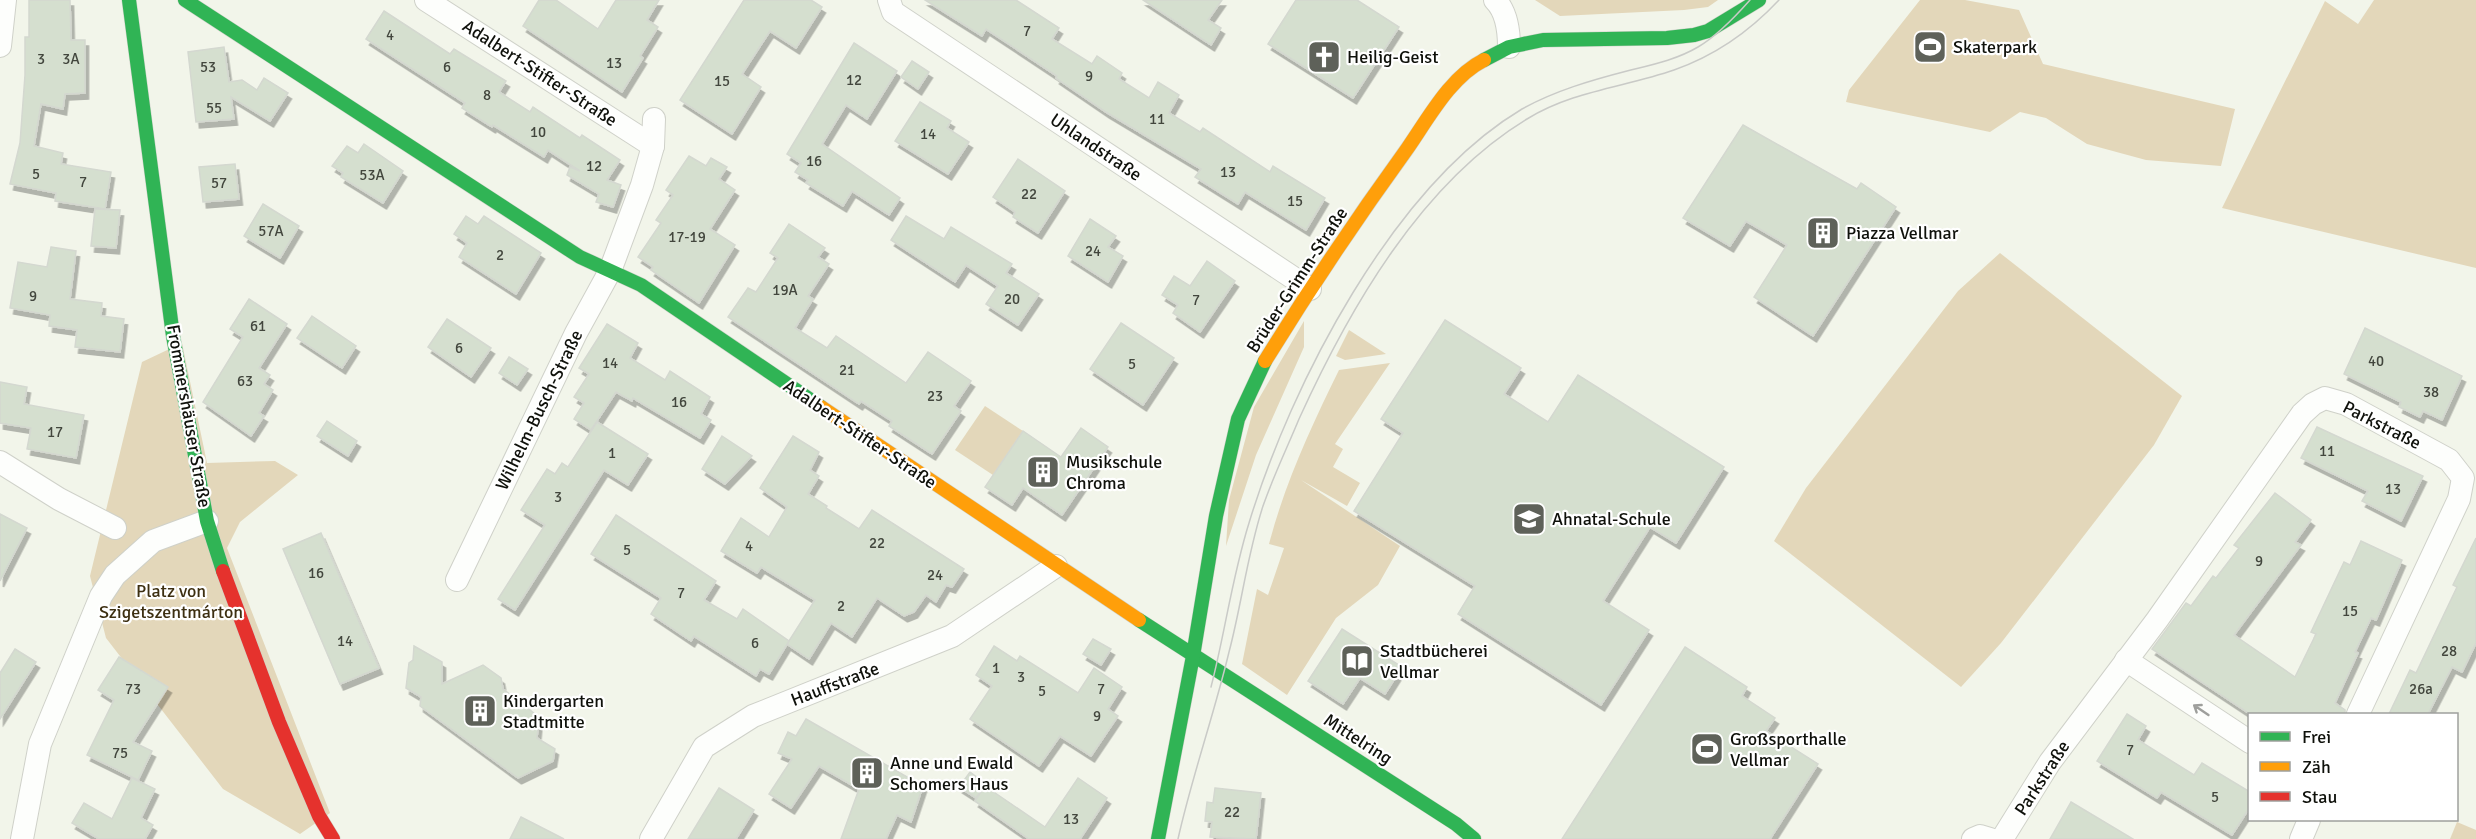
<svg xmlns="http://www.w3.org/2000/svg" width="2476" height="839" font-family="Signika,sans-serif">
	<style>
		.green { fill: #e3d7ba }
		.building { fill: #d5dfcf; stroke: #d4d8d0; stroke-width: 1.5; filter: url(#shadow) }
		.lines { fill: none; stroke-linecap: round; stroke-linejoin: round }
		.street-casing { stroke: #cfd1c9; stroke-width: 24 }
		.fast-casing { stroke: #cfd1c9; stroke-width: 15 }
		.slow-casing { stroke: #cfd1c9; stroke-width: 15 }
		.jam-casing { stroke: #cfd1c9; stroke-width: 15 }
		.street { stroke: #fdfefc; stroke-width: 22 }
		.fast { stroke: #30b455; stroke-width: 14 }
		.slow { stroke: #ff9f0a; stroke-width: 14 }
		.jam { stroke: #e5322d; stroke-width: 14 }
		.tram { stroke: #c9cac7; stroke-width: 1.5 }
		.oneway { stroke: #9e9f9c }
		.labels { text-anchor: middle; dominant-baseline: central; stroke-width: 4.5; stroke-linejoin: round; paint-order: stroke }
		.number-label { font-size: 15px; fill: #42463d }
		.poi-label { font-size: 18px; fill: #0f110b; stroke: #fff; text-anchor: start }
		.street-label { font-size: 18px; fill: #0f110b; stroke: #fff }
		.park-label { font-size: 18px; fill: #3d2f11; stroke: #fff }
	</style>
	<defs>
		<filter id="shadow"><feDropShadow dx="3.5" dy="6" stdDeviation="0" flood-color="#0004"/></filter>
	</defs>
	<rect width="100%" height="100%" fill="#f2f5ea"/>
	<!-- green -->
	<g class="green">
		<polygon points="1535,0 1718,0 1708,7 1684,10 1560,16"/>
		<polygon points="1920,0 1965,0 2019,10 2043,64 2235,109 2221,166 2146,160 2087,144 2046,118 2020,112 1990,132 1846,102 1849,90"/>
		<polygon points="2374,0 2476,0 2476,268 2222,208 2325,1 2358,24"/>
		<polygon points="2000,253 2182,396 2154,445 2001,643 1961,687 1774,541 1806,488 1958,291"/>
		<polygon points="1304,321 1304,347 1256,455 1226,546 1229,500 1254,407"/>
		<polygon points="1349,330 1386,354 1345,360 1336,356"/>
		<polygon points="182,343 207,463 275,461 298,475 240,522 227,548 330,813 300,834 223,789 106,638 90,576 142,362"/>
		<path d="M1390 363 1335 444 1343 449 1333 467 1360 483 1347 506 1301 480 1400 546 1378 585 1336 618 1287 695 1242 664 1257 589 1268 595 1284 548 1269 544C1285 483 1311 427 1339 370Z"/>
		<polygon points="985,406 1023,431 993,475 955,450"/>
		<polygon points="2457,822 2476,830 2476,839 2450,839"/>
	</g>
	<!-- building -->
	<g class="building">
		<polygon points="29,0 70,0 71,40 85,40 85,93 65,94 63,109 41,104 34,146 63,153 61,164 111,172 105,209 55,201 56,193 10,184 20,143 25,75 25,37 29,37"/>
		<polygon points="539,0 556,0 598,29 616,0 659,0 647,20 658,27 640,56 643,58 622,92 523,26"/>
		<polygon points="744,0 811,0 822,7 796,48 770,31 742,74 761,87 732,134 680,100"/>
		<polygon points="925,0 1016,0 1059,28 1052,39 1092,64 1097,56 1122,73 1119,79 1149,98 1158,82 1179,95 1169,113 1200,132 1203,128 1270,172 1273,166 1325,198 1306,230 1245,192 1238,204 1195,177 1201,169 1106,112 1056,78 1057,76 986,29 982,36"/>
		<polygon points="1143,0 1222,0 1208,20 1221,28 1211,45"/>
		<polygon points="1296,0 1357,0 1399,27 1353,98 1268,44"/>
		<polygon points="384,11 450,54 454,49 506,81 499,92 530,112 533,107 580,138 582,135 620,160 607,180 621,185 613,207 596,202 599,194 567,175 570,167 580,171 548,150 544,157 493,125 492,127 462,108 465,103 366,39"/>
		<polygon points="854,43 897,71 867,119 846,105 822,144 900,198 889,215 852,191 843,206 806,183 808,180 795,172 801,163 787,154"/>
		<polygon points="224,47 229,82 242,80 257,90 264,78 288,93 270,121 231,97 234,119 196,122 188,52"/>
		<polygon points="912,61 929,72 918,89 901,77"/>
		<polygon points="920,102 951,121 947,128 969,142 948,174 895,141"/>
		<polygon points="1743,125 1857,189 1861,183 1896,207 1813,336 1754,297 1787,245 1746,221 1730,246 1683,218"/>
		<polygon points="364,144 403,171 383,203 341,177 343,173 332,166 347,146 358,153"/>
		<polygon points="689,156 706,166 711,158 727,167 719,179 735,190 710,229 735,245 699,303 651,270 653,267 638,257 661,223 656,220 673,195 666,190"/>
		<polygon points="1018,159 1065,191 1038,233 1013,217 1015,212 993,197"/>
		<polygon points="235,164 239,199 203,202 199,167"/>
		<polygon points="263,204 299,226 280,258 244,236"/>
		<polygon points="95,209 120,210 116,248 91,246"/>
		<polygon points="466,216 478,224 484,216 541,253 516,294 459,257 467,243 454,234"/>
		<polygon points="906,216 944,239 951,227 1012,264 1006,273 1039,294 1018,325 986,304 998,286 966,265 955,282 891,240"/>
		<polygon points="1090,219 1116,236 1108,247 1123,256 1108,282 1068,256"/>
		<polygon points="789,224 825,248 818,257 829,264 808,296 813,299 795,328 827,348 836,336 906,383 928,352 971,381 954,406 961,411 932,454 889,426 892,421 861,401 859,404 728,317 748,288 756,292 778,258 770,253"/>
		<polygon points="51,247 76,251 70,299 102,303 101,316 124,319 120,352 75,347 77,330 49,326 50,315 10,308 18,262 47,267"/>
		<polygon points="1207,261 1235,281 1200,332 1173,313 1178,305 1162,295 1174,276 1190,286"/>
		<polygon points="249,299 287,324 259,368 270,375 264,384 273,390 259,413 264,416 251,436 203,402 243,337 230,329"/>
		<polygon points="312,316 356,346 342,368 297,338"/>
		<polygon points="447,319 491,348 471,377 428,347"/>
		<polygon points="1445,320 1521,368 1504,394 1548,422 1578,375 1724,467 1676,543 1650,527 1603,601 1649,630 1601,705 1458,614 1475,586 1354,511 1403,433 1381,419"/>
		<polygon points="1121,323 1174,358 1143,405 1090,369"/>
		<polygon points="607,324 638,343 630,358 665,380 670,371 710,397 701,414 711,420 700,438 633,398 632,401 616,392 591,430 574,419 584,403 574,397 589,374 579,368"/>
		<polygon points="2365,328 2462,376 2442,420 2423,411 2420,417 2399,407 2401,402 2344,374"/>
		<polygon points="509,357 528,369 517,385 499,373"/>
		<polygon points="0,382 27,387 24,404 84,415 76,458 27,449 31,428 0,423"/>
		<polygon points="327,421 357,441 348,456 317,436"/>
		<polygon points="597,422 648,454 628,485 604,470 515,610 498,599 545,525 521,510 547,469 555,474 562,463 568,467"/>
		<polygon points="2317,427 2423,476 2401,521 2362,501 2368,491 2301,458"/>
		<polygon points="1081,428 1108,447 1062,515 1023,488 1012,505 985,487 1023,431 1061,457"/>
		<polygon points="722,436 752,456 725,484 702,469"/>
		<polygon points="793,436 819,452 810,470 819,476 808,494 827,506 826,508 859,529 872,510 964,569 952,587 946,585 936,602 926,595 914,612 904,616 877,598 852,637 831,623 809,659 787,644 815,600 761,567 757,573 721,551 741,518 769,537 787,507 760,488"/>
		<polygon points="2275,493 2311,520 2295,542 2301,545 2234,635 2295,677 2316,634 2311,632 2344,562 2350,565 2361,541 2402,560 2376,620 2371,618 2355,652 2358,653 2335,703 2345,710 2345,714 2250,714 2152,649 2186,603 2191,606 2213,576 2216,578 2239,548 2234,545"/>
		<polygon points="0,514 27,528 0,581"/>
		<polygon points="616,515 716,581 704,600 737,619 743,609 789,641 769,674 760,669 756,676 694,636 691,641 651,614 661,598 591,554"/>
		<polygon points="321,533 379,668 340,684 283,549"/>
		<polygon points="2476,538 2476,643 2462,672 2452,667 2428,714 2389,714 2410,670 2416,673 2457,587 2453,585"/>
		<polygon points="1342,629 1402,667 1385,694 1360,678 1343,704 1308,681"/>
		<polygon points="1093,639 1111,649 1101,665 1083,654"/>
		<polygon points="414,646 442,662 442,684 483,665 501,678 503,689 539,717 537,738 555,749 553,761 518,778 420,706 421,697 406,688 409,663 413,660"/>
		<polygon points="994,646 1017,661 1020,656 1078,693 1094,668 1122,687 1108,709 1118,716 1091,756 1060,736 1039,766 970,719 992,686 976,675"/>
		<polygon points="1685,647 1747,687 1742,696 1775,718 1766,731 1818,764 1770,839 1562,839"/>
		<polygon points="15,649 36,662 0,719 0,673"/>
		<polygon points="119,657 168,687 133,742 152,751 138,780 87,755 114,700 98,690"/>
		<polygon points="2127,714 2146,726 2138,740 2194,775 2202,763 2250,792 2250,807 2232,835 2161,792 2157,798 2097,761"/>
		<polygon points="806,719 923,786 911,822 897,815 886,839 841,839 859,789 819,766 791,808 769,794 792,759 778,753 788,732 796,736"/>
		<polygon points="970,772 986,784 985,786 1045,827 1078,778 1107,798 1080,839 1029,839 975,801 984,787 976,798 959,787"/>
		<polygon points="132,778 155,789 141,818 153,825 145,839 99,839 72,823 84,803 112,819"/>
		<polygon points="719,788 754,810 736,839 688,839"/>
		<polygon points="1215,788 1261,793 1256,839 1210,837 1212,822 1205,821 1207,802 1213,803"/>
		<polygon points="2071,802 2133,839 2050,839"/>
		<polygon points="521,817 564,839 510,839"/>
	</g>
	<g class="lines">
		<defs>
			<g id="street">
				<polyline points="426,0 653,146"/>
				<polyline points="889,0 893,12 1310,289"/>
				<path d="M1495 0C1507 12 1509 31 1509 47"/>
				<polyline points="0,46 5,0"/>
				<polyline points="0,462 59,499 115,528"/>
				<polyline points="457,580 576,333 610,271 642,185 653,146 654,119"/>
				<polyline points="2126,660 2250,742"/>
				<polyline points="22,839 40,744 101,596 115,575 153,541 207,521"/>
				<polyline points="651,839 704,747 753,716 952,636 1056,566"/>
				<polyline points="1973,839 1980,836 1990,839"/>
				<polyline points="2002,839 2050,762 2157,620 2302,414 2313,404 2325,398 2346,404 2449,460 2463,478 2459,499 2358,714"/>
				<polyline points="2301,839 2309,820"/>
			</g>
			<g id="fast">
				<polyline points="129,0 173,336 207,521 223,571"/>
				<polyline points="185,0 580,257 641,285 821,407"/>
				<polyline points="1484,60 1509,47 1543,40 1667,38 1694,35 1708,31 1759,0"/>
				<polyline points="1139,620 1456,824 1474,839"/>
				<polyline points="1158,839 1193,656 1216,516 1238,419 1265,361"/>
			</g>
			<g id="slow">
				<path d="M1265 361C1310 288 1357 218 1407 149 1428 119 1450 77 1484 60"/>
				<polyline points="821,407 1139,620"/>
			</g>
			<polyline id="jam" points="223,571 279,722 319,816 333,839"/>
		</defs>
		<!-- street casing -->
		<use href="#street" class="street-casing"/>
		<!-- fast casing -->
		<use href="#fast" class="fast-casing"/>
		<!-- slow casing -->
		<use href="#slow" class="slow-casing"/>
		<!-- jam casing -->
		<use href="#jam" class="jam-casing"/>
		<!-- street -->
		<use href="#street" class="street"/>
		<!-- fast -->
		<use href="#fast" class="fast"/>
		<!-- slow -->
		<use href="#slow" class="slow"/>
		<!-- jam -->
		<use href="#jam" class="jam"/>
		<!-- tram -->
		<g class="tram">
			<path d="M1211 687C1225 633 1232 577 1249 523 1291 384 1393 186 1522 109 1554 91 1592 80 1627 71 1651 65 1676 60 1698 47 1717 36 1735 17 1750 0"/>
			<path d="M1178 839C1192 776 1214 715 1229 652 1242 603 1247 555 1263 506 1273 477 1287 448 1299 419 1349 309 1421 183 1527 119 1572 91 1625 87 1674 70 1714 56 1750 31 1779 0"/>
		</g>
	</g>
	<!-- one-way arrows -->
	<defs><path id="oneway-shaft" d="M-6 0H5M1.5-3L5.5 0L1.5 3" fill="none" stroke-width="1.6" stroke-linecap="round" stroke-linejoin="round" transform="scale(1.5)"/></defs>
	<use class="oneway" href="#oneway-shaft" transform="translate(2201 710) rotate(-146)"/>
	<!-- icons -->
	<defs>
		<symbol id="stadium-square" viewBox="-11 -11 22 22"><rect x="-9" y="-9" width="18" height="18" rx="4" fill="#5e6159" stroke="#fff"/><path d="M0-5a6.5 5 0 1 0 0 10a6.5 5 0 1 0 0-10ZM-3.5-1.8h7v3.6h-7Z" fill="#fff"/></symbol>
		<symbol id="church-square" viewBox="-11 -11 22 22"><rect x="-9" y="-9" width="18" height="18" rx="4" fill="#5e6159" stroke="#fff"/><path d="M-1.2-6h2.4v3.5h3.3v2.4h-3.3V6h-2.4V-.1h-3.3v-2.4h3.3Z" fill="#fff"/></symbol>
		<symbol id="building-square" viewBox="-11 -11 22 22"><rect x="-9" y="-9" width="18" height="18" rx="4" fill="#5e6159" stroke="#fff"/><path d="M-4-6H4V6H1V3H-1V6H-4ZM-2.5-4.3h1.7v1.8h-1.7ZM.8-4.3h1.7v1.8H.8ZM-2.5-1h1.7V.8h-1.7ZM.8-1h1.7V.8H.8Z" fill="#fff"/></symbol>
		<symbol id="school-square" viewBox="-11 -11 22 22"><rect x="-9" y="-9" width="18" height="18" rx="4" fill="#5e6159" stroke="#fff"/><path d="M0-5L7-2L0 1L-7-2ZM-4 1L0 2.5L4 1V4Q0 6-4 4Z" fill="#fff"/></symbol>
		<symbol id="library-square" viewBox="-11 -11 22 22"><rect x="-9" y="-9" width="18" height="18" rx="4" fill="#5e6159" stroke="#fff"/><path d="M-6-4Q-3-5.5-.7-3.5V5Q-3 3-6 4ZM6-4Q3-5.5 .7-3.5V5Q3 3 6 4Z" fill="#fff"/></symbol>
	</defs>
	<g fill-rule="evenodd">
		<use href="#stadium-square" x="1911" y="28" width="38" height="38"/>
		<use href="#church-square" x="1305" y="38" width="38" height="38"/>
		<use href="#building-square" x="1804" y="214" width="38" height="38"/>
		<use href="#building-square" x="1024" y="453" width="38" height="38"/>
		<use href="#school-square" x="1510" y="500" width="38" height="38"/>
		<use href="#library-square" x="1338" y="642" width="38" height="38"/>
		<use href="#building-square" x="461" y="692" width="38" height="38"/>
		<use href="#stadium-square" x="1688" y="730" width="38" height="38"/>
		<use href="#building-square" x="848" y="754" width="38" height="38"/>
	</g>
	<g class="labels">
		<!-- number labels -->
		<g class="number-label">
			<text x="1027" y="31">7</text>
			<text x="390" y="35">4</text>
			<text x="41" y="59">3</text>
			<text x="71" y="59">3A</text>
			<text x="614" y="63">13</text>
			<text x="208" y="67">53</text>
			<text x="447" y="67">6</text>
			<text x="1089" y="76">9</text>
			<text x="854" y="80">12</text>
			<text x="722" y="81">15</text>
			<text x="487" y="95">8</text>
			<text x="214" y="108">55</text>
			<text x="1157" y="119">11</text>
			<text x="538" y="132">10</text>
			<text x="928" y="134">14</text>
			<text x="814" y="161">16</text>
			<text x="594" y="166">12</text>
			<text x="1228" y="172">13</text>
			<text x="36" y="174">5</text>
			<text x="372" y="175">53A</text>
			<text x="83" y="182">7</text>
			<text x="219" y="183">57</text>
			<text x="1029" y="194">22</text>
			<text x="1295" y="201">15</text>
			<text x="271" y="231">57A</text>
			<text x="687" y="237">17-19</text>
			<text x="1093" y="251">24</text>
			<text x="500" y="255">2</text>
			<text x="785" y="290">19A</text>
			<text x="33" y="296">9</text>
			<text x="1012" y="299">20</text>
			<text x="1196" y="300">7</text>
			<text x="258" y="326">61</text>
			<text x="459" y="348">6</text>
			<text x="2376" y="361">40</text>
			<text x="610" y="363">14</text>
			<text x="1132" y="364">5</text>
			<text x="847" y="370">21</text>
			<text x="245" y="381">63</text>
			<text x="2431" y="392">38</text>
			<text x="935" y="396">23</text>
			<text x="679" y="402">16</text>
			<text x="55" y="432">17</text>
			<text x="2327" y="451">11</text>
			<text x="612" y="453">1</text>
			<text x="2393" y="489">13</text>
			<text x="558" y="497">3</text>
			<text x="877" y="543">22</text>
			<text x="749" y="546">4</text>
			<text x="627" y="550">5</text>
			<text x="2259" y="561">9</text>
			<text x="316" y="573">16</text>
			<text x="935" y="575">24</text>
			<text x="681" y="593">7</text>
			<text x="841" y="606">2</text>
			<text x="2350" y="611">15</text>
			<text x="345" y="641">14</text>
			<text x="755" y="643">6</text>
			<text x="2449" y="651">28</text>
			<text x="996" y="668">1</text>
			<text x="1021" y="677">3</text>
			<text x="133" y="689">73</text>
			<text x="1101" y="689">7</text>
			<text x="2421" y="689">26a</text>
			<text x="1042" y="691">5</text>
			<text x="1097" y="716">9</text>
			<text x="2130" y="750">7</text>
			<text x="120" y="753">75</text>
			<text x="2215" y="797">5</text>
			<text x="1232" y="812">22</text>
			<text x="1071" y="819">13</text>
		</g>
		<!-- poi labels -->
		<g class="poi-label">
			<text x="1953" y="47">Skaterpark</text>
			<text x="1347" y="57">Heilig-Geist</text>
			<text x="1846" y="233">Piazza Vellmar</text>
			<text x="1066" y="462">Musikschule<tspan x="1066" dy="21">Chroma</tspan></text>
			<text x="1552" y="519">Ahnatal-Schule</text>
			<text x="1380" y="651">Stadtbücherei<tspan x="1380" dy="21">Vellmar</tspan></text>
			<text x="503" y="701">Kindergarten<tspan x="503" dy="21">Stadtmitte</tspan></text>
			<text x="1730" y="739">Großsporthalle<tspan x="1730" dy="21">Vellmar</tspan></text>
			<text x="890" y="763">Anne und Ewald<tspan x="890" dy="21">Schomers Haus</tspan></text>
		</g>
		<!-- street labels -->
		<g class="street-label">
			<text transform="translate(540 73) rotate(33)">Adalbert-Stifter-Straße</text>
			<text transform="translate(1096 147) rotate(34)">Uhlandstraße</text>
			<text transform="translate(1297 280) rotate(-57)">Brüder-Grimm-Straße</text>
			<text transform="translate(539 410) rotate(-64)">Wilhelm-Busch-Straße</text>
			<text transform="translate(189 416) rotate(80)">Frommershäuser Straße</text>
			<text transform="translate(2382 425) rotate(27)">Parkstraße</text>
			<text transform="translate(860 434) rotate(34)">Adalbert-Stifter-Straße</text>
			<text transform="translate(835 684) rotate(-21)">Hauffstraße</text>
			<text transform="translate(1358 739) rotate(33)">Mittelring</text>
			<text transform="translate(2042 778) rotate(-57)">Parkstraße</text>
		</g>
		<!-- park labels -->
		<g class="park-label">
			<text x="171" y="591">Platz von<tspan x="171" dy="21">Szigetszentmárton</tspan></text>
		</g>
	</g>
	<!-- legend -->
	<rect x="2248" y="713" width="210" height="108" fill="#ffffff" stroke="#9fa09d" stroke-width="1.5"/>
	<rect x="2260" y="732" width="30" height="9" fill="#30b455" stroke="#9fa09d" stroke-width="1.5"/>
	<text x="2302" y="743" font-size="18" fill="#0f110b">Frei</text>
	<rect x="2260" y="762" width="30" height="9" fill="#ff9f0a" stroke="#9fa09d" stroke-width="1.5"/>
	<text x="2302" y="773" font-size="18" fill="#0f110b">Zäh</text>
	<rect x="2260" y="792" width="30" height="9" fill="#e5322d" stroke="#9fa09d" stroke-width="1.5"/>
	<text x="2302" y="803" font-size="18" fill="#0f110b">Stau</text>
</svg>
